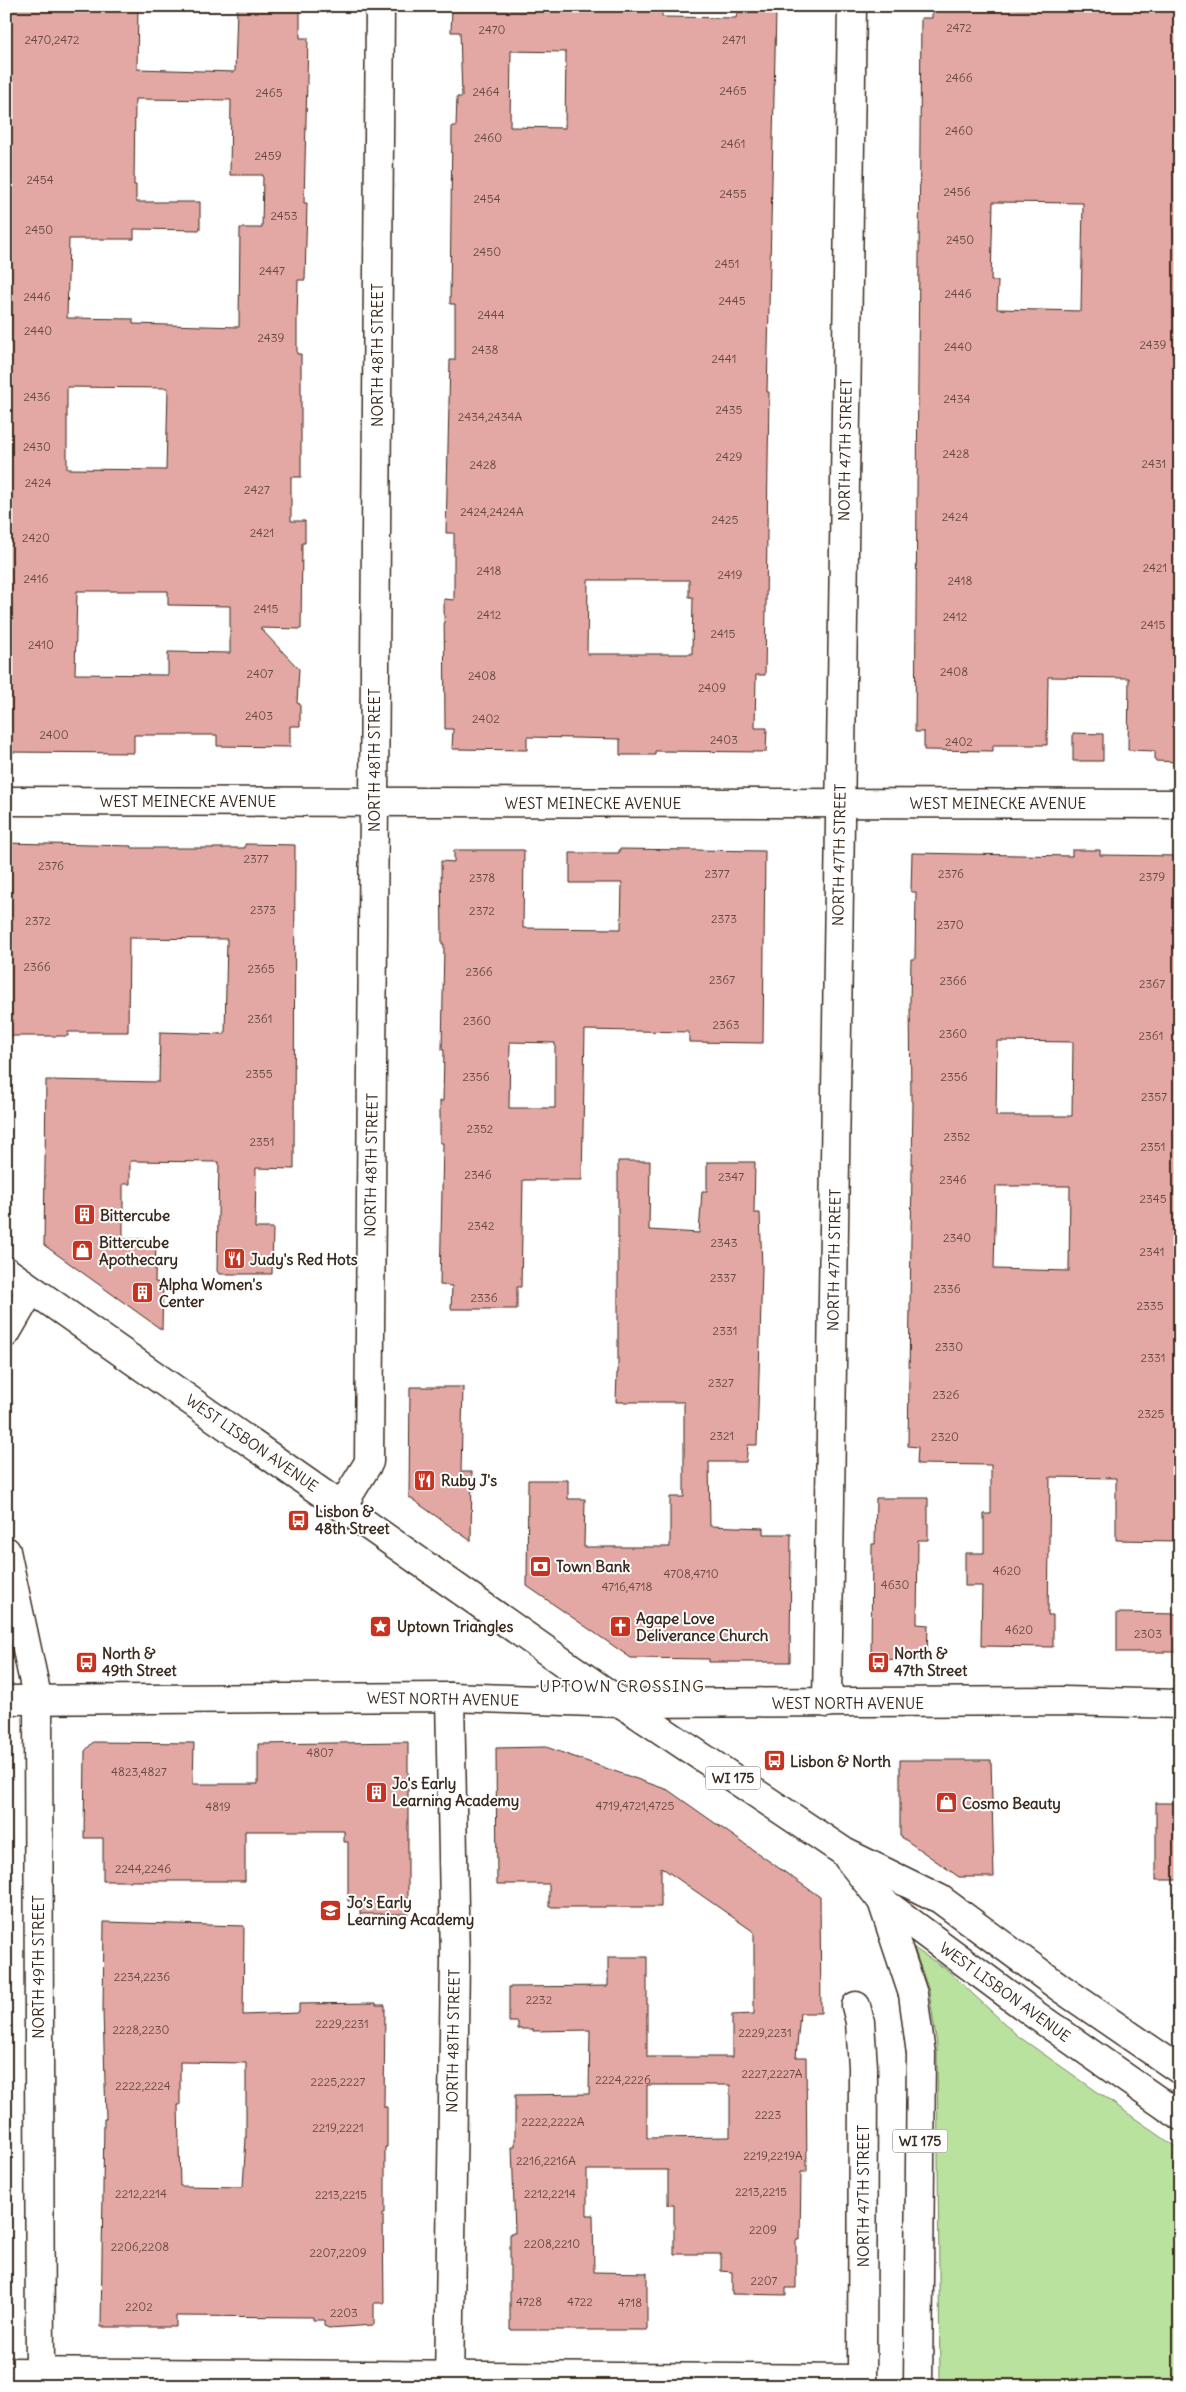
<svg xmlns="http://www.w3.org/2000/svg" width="1186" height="2392" font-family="Delius,sans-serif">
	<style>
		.green { fill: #b9e29e; stroke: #7a865e }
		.building { fill: #e3a8a3; stroke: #3b2a1e; fill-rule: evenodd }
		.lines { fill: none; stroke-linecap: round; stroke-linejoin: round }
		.street-casing { stroke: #3b2a1e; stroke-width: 31 }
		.secondary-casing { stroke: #3b2a1e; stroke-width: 31 }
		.primary-casing { stroke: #3b2a1e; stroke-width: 31 }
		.highway-casing { stroke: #3b2a1e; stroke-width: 31 }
		.street { stroke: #fff; stroke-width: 28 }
		.secondary { stroke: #fff; stroke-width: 28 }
		.primary { stroke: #fff; stroke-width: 28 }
		.highway { stroke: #fff; stroke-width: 28 }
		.labels { text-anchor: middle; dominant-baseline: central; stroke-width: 4; stroke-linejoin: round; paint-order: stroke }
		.number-label { font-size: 12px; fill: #654a3f }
		.shield { fill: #fff; stroke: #766a62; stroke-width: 1 }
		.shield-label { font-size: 14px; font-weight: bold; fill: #3b2a1e }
		.street-label { font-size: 15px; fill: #3b2a1e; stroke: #fff }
		.poi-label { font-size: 15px; font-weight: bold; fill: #3b2a1e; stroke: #fff; text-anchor: start }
		.neighbourhood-label { font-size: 16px; letter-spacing: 1px; fill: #3b2a1e; stroke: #fff }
	</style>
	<rect width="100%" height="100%" fill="#fff"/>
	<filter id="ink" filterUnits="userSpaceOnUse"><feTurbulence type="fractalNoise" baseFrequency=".02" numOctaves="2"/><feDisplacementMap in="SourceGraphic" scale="10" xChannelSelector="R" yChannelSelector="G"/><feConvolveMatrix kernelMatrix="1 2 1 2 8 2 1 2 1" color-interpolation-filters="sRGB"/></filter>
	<g filter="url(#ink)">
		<!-- green -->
		<polygon class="green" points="914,1948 946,1969 1018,2036 1180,2150 1180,2386 940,2386 937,2045 929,1991"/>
		<!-- building -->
		<g class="building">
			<path d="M108 6H138L137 69 235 72 237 8H300V38H308L304 203H307L305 280H298L297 320V354H301V477H291V521H305V543H302L301 629 260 628 299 669 297 703 300 704V726H290V747L217 746V735H134V753L6 752V191H10V136H6V8L108 10ZM135 99 231 100 230 175H263L262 228H240L239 327 133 324V319L67 318 69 239H134V229L200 230V202H136V185H134ZM67 387 168 388 166 470 67 469ZM77 591H168V605L230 606V653L168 652V675L75 674Z"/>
			<path d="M565 6H662V17L736 18 737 12H776L767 392H769L765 675H756L755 728H767L766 752 655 751V755H620V739L527 737V750L452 749 453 729H445L444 599 454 600V533H446L450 360H455V304H450L452 126H456L457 97H462L460 32H451L452 9 565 11ZM511 51 566 52 565 128 510 127ZM588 580H689V597H693L692 654H587Z"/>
			<path d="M932 7 1083 10V7L1180 8V750H1178V762L1155 761V751L1128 750 1129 678 1048 677 1047 745H993V751L924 750V732H915L921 18H932ZM993 202 1083 203 1081 311 997 309 998 281H991Z"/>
			<polygon points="1073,733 1103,734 1103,761 1073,761"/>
			<polygon points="6,843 131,846 131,848 245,848 245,844 295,845 294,1169 256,1168 255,1228 273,1228 272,1274 219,1274 217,1271 219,1162 130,1161 130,1184 123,1184 123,1239 156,1239 155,1282 163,1283 162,1330 44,1245 46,1080 159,1082 160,1032 225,1034 227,939 129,938 128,1032 68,1032 68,1036 6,1036"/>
			<path d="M619 849 765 851 763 1043 689 1042V1032L585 1030 582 1180H523L521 1287H517V1309H451L452 1286 440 1285 443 1143H440V1101H443L444 1050H442L444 944H442L441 861 454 862V850H524L523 928 621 929 622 883H570V853H619ZM510 1042 555 1043V1108H509Z"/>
			<path d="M1072 850H1100V855L1180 856V1541L1116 1540V1478L1050 1477 1048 1615H1053V1647L981 1646 982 1586H965V1553H984V1514H991V1465L917 1464 918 1447 908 1446 913 1101H911L910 1001 911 959H915L916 892H911L912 853 1072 856ZM997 1041 1073 1042 1072 1116H996ZM996 1186H1070L1069 1271 994 1269Z"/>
			<polygon points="618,1161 650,1161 649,1230 699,1233 702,1191 707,1191 707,1162 755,1162 754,1213 760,1213 762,1268 757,1445 748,1445 746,1462 709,1462 710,1526 763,1528 763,1534 791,1534 790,1662 709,1662 709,1659 631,1658 527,1586 528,1480 568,1480 568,1499 585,1499 584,1547 670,1547 670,1497 684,1497 684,1402 616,1402 617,1373 618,1373"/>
			<polygon points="410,1387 463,1387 461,1472 472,1472 471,1541 409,1497"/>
			<polygon points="876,1498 928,1498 928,1540 918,1540 917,1624 928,1625 927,1660 871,1659 872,1544 875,1544"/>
			<polygon points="1117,1613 1180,1614 1180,1652 1117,1652"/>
			<polygon points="93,1742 194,1743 193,1784 258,1784 258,1744 408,1742 408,1914 360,1914 360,1901 348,1901 348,1842 344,1842 344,1831 245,1831 245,1881 103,1881 103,1838 84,1838 85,1751"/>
			<path d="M546 1747 668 1790 820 1897 821 2013H800L796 2057H806L807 2172H801L800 2240H796V2288H786V2295L732 2294V2272L721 2271V2254H674V2205H668V2170H587V2215H593L594 2272 647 2273V2330H510V2233H515L512 2147H515V2095L589 2094 590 2030 533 2031V2029H518V2022H509V1987L608 1986V1957H647V2057H732V2015L754 2014V1932L661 1867V1907H549V1884H497L496 1748ZM647 2085H730V2137L647 2138Z"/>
			<polygon points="900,1760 991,1760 994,1877 959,1877 900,1836"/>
			<rect x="1156" y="1803" width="24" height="77"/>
			<path d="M104 1922 244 1926 243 2015 299 2013V2004L376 2003V2005H385L384 2107H387V2147H385V2213H383L384 2303H374V2325L329 2328 324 2326V2320H313V2317L176 2316V2327H101L104 2119H106L103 2010ZM180 2062 246 2063V2138L243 2187 180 2186 178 2105H180Z"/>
		</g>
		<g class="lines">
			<defs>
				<g id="street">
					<polyline points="6,801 1180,804"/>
					<polyline points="6,1333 31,1290"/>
					<polyline points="342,1506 369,1462 380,6"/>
					<polyline points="6,1551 38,1701 40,2386"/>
					<polyline points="827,1703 852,6"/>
					<polyline points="856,2006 860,2022 863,2067 862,2386"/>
					<polyline points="6,2372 862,2379"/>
					<polyline points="449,2386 455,1961 450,1697"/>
				</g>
				<polyline id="secondary" points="6,1700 450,1697 621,1703 1064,1701 1180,1704"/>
				<g id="primary">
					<polyline points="6,1271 621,1703 844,1852 940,1899 1062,1989 1180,2070"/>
					<polyline points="848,1858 882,1901 1037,2016 1180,2116"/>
				</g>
				<polyline id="highway" points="882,1901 913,1994 921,2054 918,2386"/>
			</defs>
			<!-- street casing -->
			<use href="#street" class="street-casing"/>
			<!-- secondary casing -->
			<use href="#secondary" class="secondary-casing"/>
			<!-- primary casing -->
			<use href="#primary" class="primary-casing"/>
			<!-- highway casing -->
			<use href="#highway" class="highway-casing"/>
			<!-- street -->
			<use href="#street" class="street"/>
			<!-- secondary -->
			<use href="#secondary" class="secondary"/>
			<!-- primary -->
			<use href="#primary" class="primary"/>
			<!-- highway -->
			<use href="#highway" class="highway"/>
		</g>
	</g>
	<!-- icons -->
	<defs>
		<symbol id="building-square" viewBox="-11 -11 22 22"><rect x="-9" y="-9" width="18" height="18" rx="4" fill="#c8321e" stroke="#fff"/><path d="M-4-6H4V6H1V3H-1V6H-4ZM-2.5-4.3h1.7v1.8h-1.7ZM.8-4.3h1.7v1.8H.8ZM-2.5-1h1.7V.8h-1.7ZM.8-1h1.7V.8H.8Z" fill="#fff"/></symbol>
		<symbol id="shop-square" viewBox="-11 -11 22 22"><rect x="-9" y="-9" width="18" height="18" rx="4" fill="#c8321e" stroke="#fff"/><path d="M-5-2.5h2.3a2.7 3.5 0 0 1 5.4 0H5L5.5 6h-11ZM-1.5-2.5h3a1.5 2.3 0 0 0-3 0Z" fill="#fff"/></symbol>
		<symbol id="restaurant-square" viewBox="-11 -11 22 22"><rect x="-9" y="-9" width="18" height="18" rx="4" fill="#c8321e" stroke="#fff"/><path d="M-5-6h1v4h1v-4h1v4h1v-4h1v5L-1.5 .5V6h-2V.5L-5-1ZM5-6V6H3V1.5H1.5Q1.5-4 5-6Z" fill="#fff"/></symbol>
		<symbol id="bus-square" viewBox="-11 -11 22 22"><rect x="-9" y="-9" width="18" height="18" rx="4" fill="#c8321e" stroke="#fff"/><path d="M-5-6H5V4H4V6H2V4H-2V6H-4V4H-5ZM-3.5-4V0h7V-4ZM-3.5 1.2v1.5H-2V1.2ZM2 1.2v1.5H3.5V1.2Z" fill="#fff"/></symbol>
		<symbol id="bank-square" viewBox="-11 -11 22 22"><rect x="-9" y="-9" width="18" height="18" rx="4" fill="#c8321e" stroke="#fff"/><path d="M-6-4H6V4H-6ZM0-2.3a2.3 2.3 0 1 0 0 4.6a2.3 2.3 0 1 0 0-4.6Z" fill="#fff"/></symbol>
		<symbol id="sight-square" viewBox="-11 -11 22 22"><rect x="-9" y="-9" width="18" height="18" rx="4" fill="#c8321e" stroke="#fff"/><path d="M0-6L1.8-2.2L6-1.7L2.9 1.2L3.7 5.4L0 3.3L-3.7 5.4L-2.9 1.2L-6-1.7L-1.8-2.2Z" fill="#fff"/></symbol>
		<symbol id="church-square" viewBox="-11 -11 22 22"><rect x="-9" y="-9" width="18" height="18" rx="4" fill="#c8321e" stroke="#fff"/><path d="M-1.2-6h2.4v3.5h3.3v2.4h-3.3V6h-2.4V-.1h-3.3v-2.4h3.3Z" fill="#fff"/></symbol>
		<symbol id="school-square" viewBox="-11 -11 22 22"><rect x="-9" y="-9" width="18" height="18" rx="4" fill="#c8321e" stroke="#fff"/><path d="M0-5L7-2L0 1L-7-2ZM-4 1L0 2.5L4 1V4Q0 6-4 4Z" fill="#fff"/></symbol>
	</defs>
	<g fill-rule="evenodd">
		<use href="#building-square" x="72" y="1202" width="25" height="25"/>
		<use href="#shop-square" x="70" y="1238" width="25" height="25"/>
		<use href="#restaurant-square" x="222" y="1246" width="25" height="25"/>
		<use href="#building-square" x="130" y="1280" width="25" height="25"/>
		<use href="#restaurant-square" x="412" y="1468" width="25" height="25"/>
		<use href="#bus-square" x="286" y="1508" width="25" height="25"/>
		<use href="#bank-square" x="528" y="1554" width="25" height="25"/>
		<use href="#sight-square" x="368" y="1614" width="25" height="25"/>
		<use href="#church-square" x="608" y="1614" width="25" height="25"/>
		<use href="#bus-square" x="74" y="1650" width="25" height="25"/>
		<use href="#bus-square" x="866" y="1650" width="25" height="25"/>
		<use href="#bus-square" x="762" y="1748" width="25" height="25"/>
		<use href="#building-square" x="364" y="1780" width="25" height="25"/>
		<use href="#shop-square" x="934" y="1790" width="25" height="25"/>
		<use href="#school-square" x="318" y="1898" width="25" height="25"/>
	</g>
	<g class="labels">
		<!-- number labels -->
		<g class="number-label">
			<text x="959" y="27">2472</text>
			<text x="492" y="29">2470</text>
			<text x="52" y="39">2470,2472</text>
			<text x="734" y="39">2471</text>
			<text x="959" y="77">2466</text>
			<text x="733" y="90">2465</text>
			<text x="486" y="91">2464</text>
			<text x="269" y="92">2465</text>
			<text x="959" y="130">2460</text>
			<text x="488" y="137">2460</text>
			<text x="733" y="143">2461</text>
			<text x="268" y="155">2459</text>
			<text x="40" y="179">2454</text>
			<text x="957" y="191">2456</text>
			<text x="733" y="193">2455</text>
			<text x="487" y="198">2454</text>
			<text x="284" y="215">2453</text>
			<text x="39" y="229">2450</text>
			<text x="960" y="239">2450</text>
			<text x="487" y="251">2450</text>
			<text x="727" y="263">2451</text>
			<text x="272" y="270">2447</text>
			<text x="958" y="293">2446</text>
			<text x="37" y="296">2446</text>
			<text x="732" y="300">2445</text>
			<text x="491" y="314">2444</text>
			<text x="38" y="330">2440</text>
			<text x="271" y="337">2439</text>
			<text x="1153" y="344">2439</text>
			<text x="958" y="346">2440</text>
			<text x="485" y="349">2438</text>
			<text x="724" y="358">2441</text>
			<text x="37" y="396">2436</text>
			<text x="957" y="398">2434</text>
			<text x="729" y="409">2435</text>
			<text x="490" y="416">2434,2434A</text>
			<text x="37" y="446">2430</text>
			<text x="956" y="453">2428</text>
			<text x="729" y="456">2429</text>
			<text x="1154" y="463">2431</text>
			<text x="483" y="464">2428</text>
			<text x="38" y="482">2424</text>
			<text x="257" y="489">2427</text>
			<text x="492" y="511">2424,2424A</text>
			<text x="955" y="516">2424</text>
			<text x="725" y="519">2425</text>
			<text x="262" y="532">2421</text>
			<text x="36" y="537">2420</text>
			<text x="1155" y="567">2421</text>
			<text x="489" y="570">2418</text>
			<text x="730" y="574">2419</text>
			<text x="36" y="578">2416</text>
			<text x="960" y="580">2418</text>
			<text x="266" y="608">2415</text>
			<text x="489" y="614">2412</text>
			<text x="955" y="616">2412</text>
			<text x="1153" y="624">2415</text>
			<text x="723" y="633">2415</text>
			<text x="41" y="644">2410</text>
			<text x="954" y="671">2408</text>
			<text x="260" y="673">2407</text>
			<text x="482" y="675">2408</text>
			<text x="712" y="687">2409</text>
			<text x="259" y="715">2403</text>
			<text x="486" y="718">2402</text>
			<text x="54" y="734">2400</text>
			<text x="724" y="739">2403</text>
			<text x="959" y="741">2402</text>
			<text x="256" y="858">2377</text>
			<text x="51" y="865">2376</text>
			<text x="717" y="873">2377</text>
			<text x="951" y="873">2376</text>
			<text x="1152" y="876">2379</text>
			<text x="482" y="877">2378</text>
			<text x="263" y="909">2373</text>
			<text x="482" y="910">2372</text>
			<text x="724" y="918">2373</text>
			<text x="38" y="920">2372</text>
			<text x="950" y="924">2370</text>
			<text x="37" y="966">2366</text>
			<text x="261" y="968">2365</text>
			<text x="479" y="971">2366</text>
			<text x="722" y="979">2367</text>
			<text x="953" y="980">2366</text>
			<text x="1152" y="983">2367</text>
			<text x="260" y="1018">2361</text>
			<text x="477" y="1020">2360</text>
			<text x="726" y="1024">2363</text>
			<text x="953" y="1033">2360</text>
			<text x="1151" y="1035">2361</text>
			<text x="259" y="1073">2355</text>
			<text x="476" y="1076">2356</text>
			<text x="954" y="1076">2356</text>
			<text x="1154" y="1096">2357</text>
			<text x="480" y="1128">2352</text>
			<text x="957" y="1136">2352</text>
			<text x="262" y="1141">2351</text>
			<text x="1153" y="1146">2351</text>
			<text x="478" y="1174">2346</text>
			<text x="731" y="1176">2347</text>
			<text x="953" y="1179">2346</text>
			<text x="1153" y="1198">2345</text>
			<text x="481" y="1225">2342</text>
			<text x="957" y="1237">2340</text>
			<text x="724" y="1242">2343</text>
			<text x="1152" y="1251">2341</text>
			<text x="723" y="1277">2337</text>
			<text x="947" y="1288">2336</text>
			<text x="484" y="1297">2336</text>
			<text x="1150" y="1305">2335</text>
			<text x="725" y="1330">2331</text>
			<text x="949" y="1346">2330</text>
			<text x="1153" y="1357">2331</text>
			<text x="721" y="1382">2327</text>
			<text x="946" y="1394">2326</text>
			<text x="1151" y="1413">2325</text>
			<text x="722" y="1435">2321</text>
			<text x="945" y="1436">2320</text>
			<text x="1007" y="1570">4620</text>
			<text x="691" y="1573">4708,4710</text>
			<text x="895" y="1584">4630</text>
			<text x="627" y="1586">4716,4718</text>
			<text x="1019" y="1629">4620</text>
			<text x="1148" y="1633">2303</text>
			<text x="320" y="1752">4807</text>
			<text x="139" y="1771">4823,4827</text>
			<text x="635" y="1805">4719,4721,4725</text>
			<text x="218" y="1806">4819</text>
			<text x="143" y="1868">2244,2246</text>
			<text x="142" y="1976">2234,2236</text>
			<text x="539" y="1999">2232</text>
			<text x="342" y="2023">2229,2231</text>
			<text x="141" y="2029">2228,2230</text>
			<text x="765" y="2032">2229,2231</text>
			<text x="772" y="2073">2227,2227A</text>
			<text x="623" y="2079">2224,2226</text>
			<text x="338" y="2081">2225,2227</text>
			<text x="143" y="2085">2222,2224</text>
			<text x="768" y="2114">2223</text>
			<text x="553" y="2121">2222,2222A</text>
			<text x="338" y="2127">2219,2221</text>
			<text x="773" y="2155">2219,2219A</text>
			<text x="546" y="2160">2216,2216A</text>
			<text x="761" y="2191">2213,2215</text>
			<text x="141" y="2193">2212,2214</text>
			<text x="550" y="2193">2212,2214</text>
			<text x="341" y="2194">2213,2215</text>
			<text x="763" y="2229">2209</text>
			<text x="552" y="2243">2208,2210</text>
			<text x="140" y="2246">2206,2208</text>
			<text x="338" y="2252">2207,2209</text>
			<text x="764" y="2280">2207</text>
			<text x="529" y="2301">4728</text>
			<text x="580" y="2301">4722</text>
			<text x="630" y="2302">4718</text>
			<text x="139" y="2306">2202</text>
			<text x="344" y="2312">2203</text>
		</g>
		<!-- shield labels -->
		<g class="shield">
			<rect x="705.5" y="1766.5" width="55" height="23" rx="4"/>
			<rect x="892.5" y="2129.5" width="55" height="23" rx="4"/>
		</g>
		<g class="shield-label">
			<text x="733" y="1778">WI 175</text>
			<text x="920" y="2141">WI 175</text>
		</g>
		<!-- street labels -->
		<g class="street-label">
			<text transform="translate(377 355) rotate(-90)">NORTH 48TH STREET</text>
			<text transform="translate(845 450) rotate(-89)">NORTH 47TH STREET</text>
			<text transform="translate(374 760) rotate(-90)">NORTH 48TH STREET</text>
			<text x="188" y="801">WEST MEINECKE AVENUE</text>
			<text x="593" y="803">WEST MEINECKE AVENUE</text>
			<text x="998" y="803">WEST MEINECKE AVENUE</text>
			<text transform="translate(839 855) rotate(-89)">NORTH 47TH STREET</text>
			<text transform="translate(371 1165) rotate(-89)">NORTH 48TH STREET</text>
			<text transform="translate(834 1260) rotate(-89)">NORTH 47TH STREET</text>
			<text transform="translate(252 1443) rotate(35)">WEST LISBON AVENUE</text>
			<text transform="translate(443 1699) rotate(1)">WEST NORTH AVENUE</text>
			<text x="848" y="1703">WEST NORTH AVENUE</text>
			<text transform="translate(38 1967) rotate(-90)">NORTH 49TH STREET</text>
			<text transform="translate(1005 1992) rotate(36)">WEST LISBON AVENUE</text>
			<text transform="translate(453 2041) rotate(-89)">NORTH 48TH STREET</text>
			<text transform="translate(863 2196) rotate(-90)">NORTH 47TH STREET</text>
		</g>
		<!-- poi labels -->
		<g class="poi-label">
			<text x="100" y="1215">Bittercube</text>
			<text x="99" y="1242">Bittercube<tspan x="99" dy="17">Apothecary</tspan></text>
			<text x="250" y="1259">Judy's Red Hots</text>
			<text x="159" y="1284">Alpha Women's<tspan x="159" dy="17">Center</tspan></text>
			<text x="441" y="1480">Ruby J's</text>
			<text x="315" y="1511">Lisbon &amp;<tspan x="315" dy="17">48th Street</tspan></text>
			<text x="556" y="1566">Town Bank</text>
			<text x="636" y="1618">Agape Love<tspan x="636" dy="17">Deliverance Church</tspan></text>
			<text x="397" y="1626">Uptown Triangles</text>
			<text x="102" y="1653">North &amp;<tspan x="102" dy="17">49th Street</tspan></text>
			<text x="894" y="1653">North &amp;<tspan x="894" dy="17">47th Street</tspan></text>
			<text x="790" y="1761">Lisbon &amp; North</text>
			<text x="392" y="1783">Jo's Early<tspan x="392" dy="17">Learning Academy</tspan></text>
			<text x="962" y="1803">Cosmo Beauty</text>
			<text x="347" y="1902">Jo’s Early<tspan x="347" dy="17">Learning Academy</tspan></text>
		</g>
		<!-- neighbourhood labels -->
		<g class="neighbourhood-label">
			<text x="622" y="1686">UPTOWN CROSSING</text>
		</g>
	</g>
	<!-- margin -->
	<rect width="1186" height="2392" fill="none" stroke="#fff" stroke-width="25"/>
	<rect x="12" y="12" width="1161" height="2367" fill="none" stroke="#3b2a1e" stroke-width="2" filter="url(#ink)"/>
</svg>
